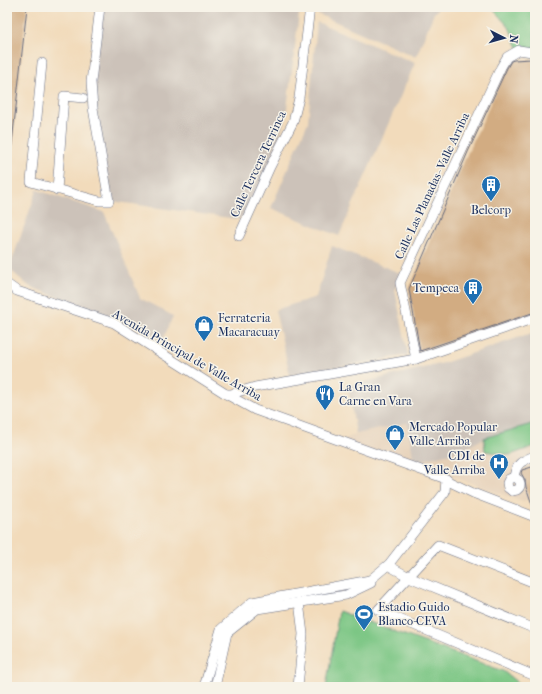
<svg xmlns="http://www.w3.org/2000/svg" width="542" height="694" font-family="'IM FELL French Canon',serif">
	<style>
		.built { fill: #e6d0b7 }
		.industrial { fill: #ccc2b9 }
		.green { fill: #7bc684; stroke: #4b7a71 }
		.building { fill: #d2ac82 }
		.lines { fill: none; stroke-linecap: round; stroke-linejoin: round }
		.minor-casing { stroke: #666b7f; stroke-width: 10 }
		.minor { stroke: #fff; stroke-width: 9 }
		.labels { text-anchor: middle; dominant-baseline: central; stroke-width: 3; stroke-linejoin: round; paint-order: stroke }
		.street-label { font-size: 12px; fill: #1b2f5e; stroke: #f7f3e8 }
		.poi-label { font-size: 12px; fill: #1b2f5e; stroke: #f7f3e8; text-anchor: start }
	</style>
	<rect width="100%" height="100%" fill="#f7f3e8"/>
	<filter id="ink" filterUnits="userSpaceOnUse"><feTurbulence type="fractalNoise" baseFrequency=".025" numOctaves="2"/><feDisplacementMap in="SourceGraphic" scale="8" xChannelSelector="R" yChannelSelector="G"/><feConvolveMatrix kernelMatrix="1 2 1 2 8 2 1 2 1" color-interpolation-filters="sRGB"/></filter>
	<filter id="wash" filterUnits="userSpaceOnUse"><feTurbulence type="fractalNoise" baseFrequency=".012" numOctaves="4" result="noise"/><feDisplacementMap in="SourceGraphic" scale="16" xChannelSelector="R" yChannelSelector="G"/><feGaussianBlur stdDeviation="0.9" result="paint"/><feColorMatrix in="noise" values="0 0 0 0 0 0 0 0 0 0 0 0 0 0 0 0 0 1.4 0 .05"/><feComposite in="paint" operator="in"/></filter>
	<g filter="url(#wash)">
		<rect width="100%" height="100%" fill="#f2dbbb"/>
		<!-- built -->
		<polygon class="built" points="407,423 414,462 463,450 484,438 485,451 535,446 535,497 523,502 414,462 342,441 361,431"/>
		<!-- industrial -->
		<g class="industrial">
			<polygon points="103,7 300,7 286,116 270,167 244,220 111,201 91,83"/>
			<polygon points="319,7 439,7 434,13 416,57 318,14"/>
			<polygon points="317,22 415,63 339,236 271,208 308,122"/>
			<polygon points="37,190 104,212 140,298 173,316 163,339 29,286 9,269"/>
			<polygon points="332,246 400,273 395,290 408,355 290,375 275,310 316,297"/>
			<polygon points="535,332 535,423 484,438 463,450 414,462 407,423 356,434 348,386 444,363"/>
		</g>
		<!-- green -->
		<g class="green">
			<polygon points="491,7 535,7 535,55 519,50 509,27"/>
			<polygon points="535,423 535,446 510,455 485,451 484,438"/>
			<polygon points="339,611 503,671 523,687 326,687"/>
		</g>
		<g id="blocks">
			<!-- building -->
			<g class="building">
				<polygon points="7,7 27,7 11,152 7,152"/>
				<polygon points="531,59 535,64 535,312 420,351 409,289 468,152 507,68 511,61 514,60"/>
				<polygon points="535,466 535,509 534,510 526,487 525,480 521,473 522,470"/>
			</g>
		</g>
	</g>
	<g filter="url(#ink)">
		<use href="#blocks" fill-opacity="0" stroke="#666b7f" stroke-width="1"/>
		<g class="lines">
			<defs>
				<g id="minor">
					<polyline points="42,63 31,182 99,201 109,201 93,108 91,82 100,7"/>
					<polyline points="57,190 64,96 83,98"/>
					<polyline points="239,236 270,167 293,122 299,98 310,7"/>
					<polyline points="7,284 17,291 114,323 226,394 255,410 446,479 450,482 473,493 535,517"/>
					<polyline points="416,359 400,283 501,67 507,57 519,50 532,52 535,55"/>
					<polyline points="226,394 231,394 255,387 416,359 535,318"/>
					<path d="M514 477C516 463 522 461 534 456"/>
					<path d="M512 491 517 490C521 487 521 484 519 480L514 477"/>
					<polyline points="512,491 508,488 507,483 509,479 514,477"/>
					<polyline points="391,567 409,577 535,629"/>
					<polyline points="535,583 438,545 378,610 535,676"/>
					<polyline points="204,687 221,629 252,602 370,580 389,564 445,492 446,479"/>
					<polyline points="215,687 227,633 257,609 346,595 371,583"/>
					<polyline points="298,687 303,634 299,602"/>
				</g>
			</defs>
			<!-- minor casing -->
			<use href="#minor" class="minor-casing"/>
			<!-- minor -->
			<use href="#minor" class="minor"/>
		</g>
	</g>
	<!-- icons -->
	<defs>
		<symbol id="building-pin" viewBox="-11 -11 22 30"><path d="M0 17L-7.5 6A9.5 9.5 0 1 1 7.5 6Z" fill="#1f6fb2" stroke="#f7f3e8"/><path d="M-4-6H4V6H1V3H-1V6H-4ZM-2.5-4.3h1.7v1.8h-1.7ZM.8-4.3h1.7v1.8H.8ZM-2.5-1h1.7V.8h-1.7ZM.8-1h1.7V.8H.8Z" fill="#fff"/></symbol>
		<symbol id="shop-pin" viewBox="-11 -11 22 30"><path d="M0 17L-7.5 6A9.5 9.5 0 1 1 7.5 6Z" fill="#1f6fb2" stroke="#f7f3e8"/><path d="M-5-2.5h2.3a2.7 3.5 0 0 1 5.4 0H5L5.5 6h-11ZM-1.5-2.5h3a1.5 2.3 0 0 0-3 0Z" fill="#fff"/></symbol>
		<symbol id="restaurant-pin" viewBox="-11 -11 22 30"><path d="M0 17L-7.5 6A9.5 9.5 0 1 1 7.5 6Z" fill="#1f6fb2" stroke="#f7f3e8"/><path d="M-5-6h1v4h1v-4h1v4h1v-4h1v5L-1.5 .5V6h-2V.5L-5-1ZM5-6V6H3V1.5H1.5Q1.5-4 5-6Z" fill="#fff"/></symbol>
		<symbol id="hospital-pin" viewBox="-11 -11 22 30"><path d="M0 17L-7.5 6A9.5 9.5 0 1 1 7.5 6Z" fill="#1f6fb2" stroke="#f7f3e8"/><path d="M-5-5h3v3.5h4V-5h3V5h-3V1.5h-4V5h-3Z" fill="#fff"/></symbol>
		<symbol id="stadium-pin" viewBox="-11 -11 22 30"><path d="M0 17L-7.5 6A9.5 9.5 0 1 1 7.5 6Z" fill="#1f6fb2" stroke="#f7f3e8"/><path d="M0-5a6.5 5 0 1 0 0 10a6.5 5 0 1 0 0-10ZM-3.5-1.8h7v3.6h-7Z" fill="#fff"/></symbol>
	</defs>
	<g fill-rule="evenodd">
		<use href="#building-pin" x="480" y="174" width="22" height="30"/>
		<use href="#building-pin" x="462" y="277" width="22" height="30"/>
		<use href="#shop-pin" x="193" y="314" width="22" height="30"/>
		<use href="#restaurant-pin" x="314" y="383" width="22" height="30"/>
		<use href="#shop-pin" x="384" y="423" width="22" height="30"/>
		<use href="#hospital-pin" x="488" y="452" width="22" height="30"/>
		<use href="#stadium-pin" x="353" y="603" width="22" height="30"/>
	</g>
	<g class="labels">
		<!-- street labels -->
		<g class="street-label">
			<text transform="translate(258 164) rotate(-65)">Calle Tercera Terrinca</text>
			<text transform="translate(432 186) rotate(-65)">Calle Las Planadas- Valle Arriba</text>
			<text transform="translate(187 355) rotate(30)">Avenida Principal de Valle Arriba</text>
		</g>
		<!-- poi labels -->
		<g class="poi-label">
			<text x="491" y="210" text-anchor="middle">Belcorp</text>
			<text x="459" y="288" text-anchor="end">Tempeca</text>
			<text x="218" y="318">Ferrateria<tspan x="218" dy="14">Macaracuay</tspan></text>
			<text x="339" y="387">La Gran<tspan x="339" dy="14">Carne en Vara</tspan></text>
			<text x="409" y="427">Mercado Popular<tspan x="409" dy="14">Valle Arriba</tspan></text>
			<text x="485" y="456" text-anchor="end">CDI de<tspan x="485" dy="14">Valle Arriba</tspan></text>
			<text x="378" y="607">Estadio Guido<tspan x="378" dy="14">Blanco-CEVA</tspan></text>
		</g>
	</g>
	<!-- margin -->
	<rect width="542" height="694" fill="none" stroke="#f7f3e8" stroke-width="24"/>
	<!-- north arrow -->
	<g transform="translate(504 38) rotate(96)" stroke="#f7f3e8" stroke-width="3" paint-order="stroke">
	<path d="M0-3L7 15L0 10L-7 15Z" fill="#1b2f5e"/>
	<text y="-6" font-size="11" font-weight="bold" text-anchor="middle" fill="#1b2f5e">N</text>
	</g>
</svg>
